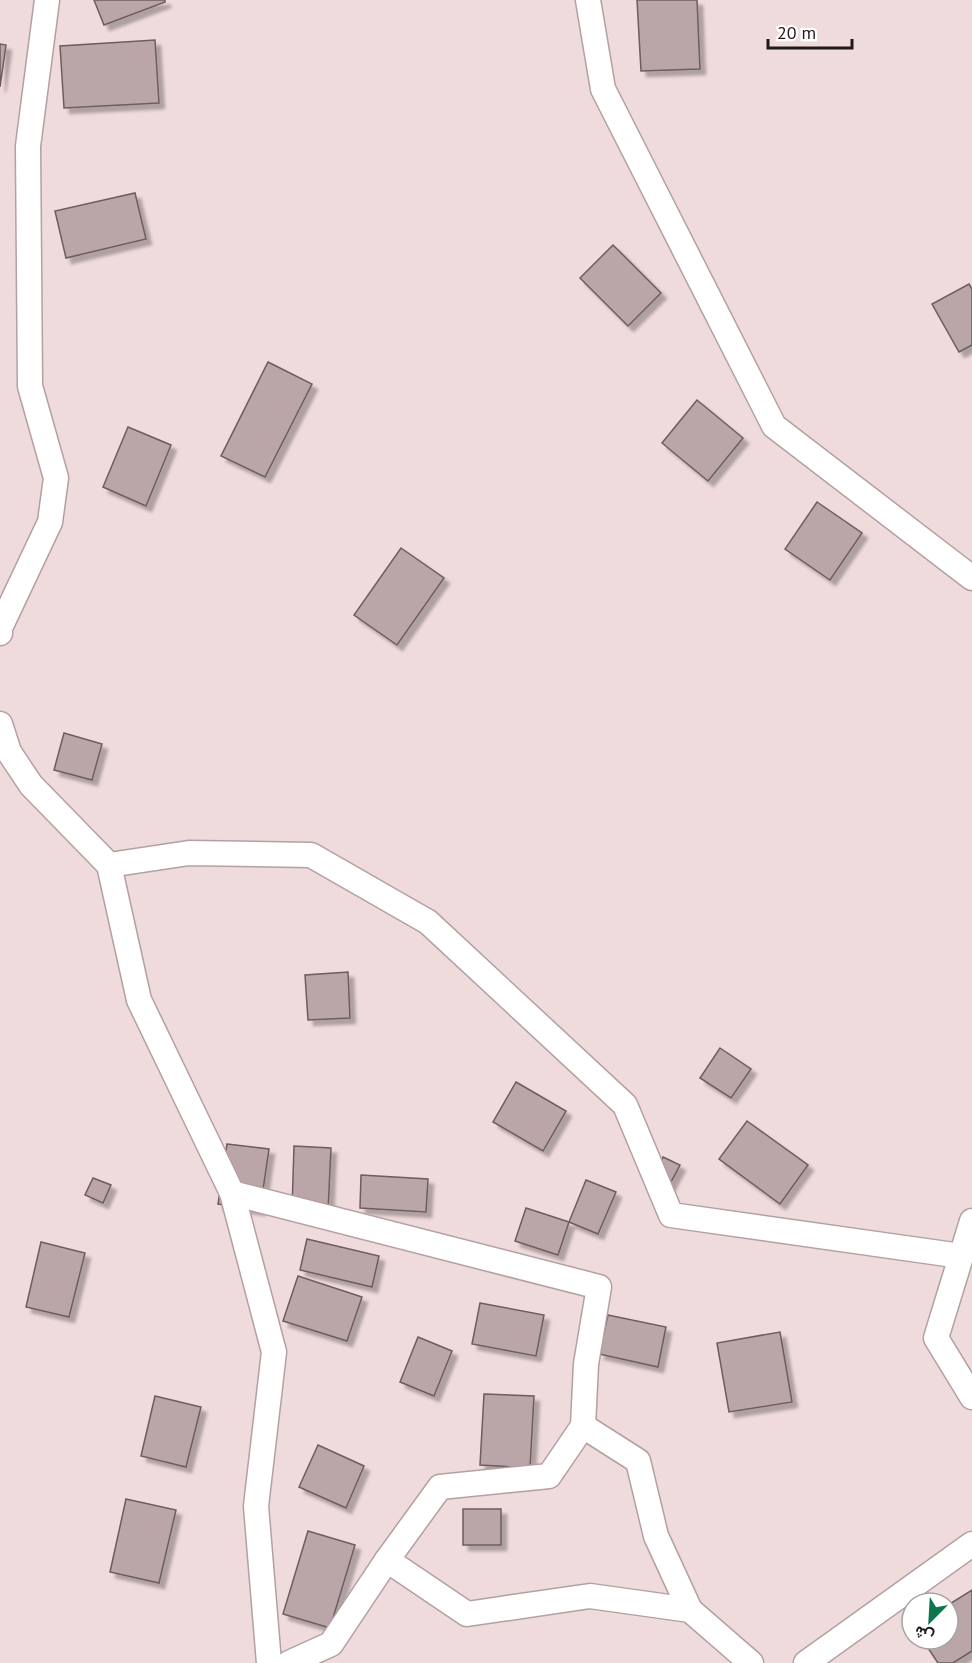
<svg xmlns="http://www.w3.org/2000/svg" width="972" height="1663" font-family="'PT Sans',Vazirmatn,sans-serif">
	<style>
		.building { fill: #baa6a8; stroke: #6e5c5e; stroke-width: 1.5; filter: url(#shadow) }
		.lines { fill: none; stroke-linecap: round; stroke-linejoin: round }
		.street-casing { stroke: #b4a0a2; stroke-width: 27 }
		.street { stroke: #fff; stroke-width: 24 }
	</style>
	<defs>
		<filter id="shadow"><feDropShadow dx="5.5" dy="5.5" stdDeviation="1.5" flood-color="#0004"/></filter>
	</defs>
	<rect width="100%" height="100%" fill="#efdadc"/>
	<!-- building -->
	<g class="building">
		<polygon points="94,0 165,0 165,2 104,25"/>
		<polygon points="637,0 697,0 700,69 641,71"/>
		<polygon points="155,40 159,103 64,108 60,46"/>
		<polygon points="0,44 6,45 0,87"/>
		<polygon points="135,193 146,239 66,258 55,211"/>
		<polygon points="613,245 661,293 628,326 580,278"/>
		<polygon points="969,284 972,289 972,345 959,352 932,304"/>
		<polygon points="268,362 312,384 265,477 221,456"/>
		<polygon points="697,400 743,438 708,481 662,443"/>
		<polygon points="128,427 171,445 146,506 103,487"/>
		<polygon points="817,502 862,533 830,580 785,549"/>
		<polygon points="401,548 444,578 397,645 354,615"/>
		<polygon points="64,733 102,744 92,780 54,770"/>
		<polygon points="348,972 350,1018 308,1020 305,975"/>
		<polygon points="720,1048 751,1069 731,1098 700,1078"/>
		<polygon points="516,1082 566,1111 543,1151 493,1122"/>
		<polygon points="747,1121 808,1165 780,1204 719,1159"/>
		<polygon points="227,1144 269,1149 260,1210 218,1204"/>
		<polygon points="294,1146 331,1148 328,1211 292,1209"/>
		<polygon points="663,1157 680,1165 663,1197 647,1188"/>
		<polygon points="361,1175 428,1179 426,1212 360,1208"/>
		<polygon points="93,1178 111,1185 103,1203 85,1195"/>
		<polygon points="586,1180 616,1192 598,1234 569,1222"/>
		<polygon points="526,1208 569,1222 558,1255 515,1241"/>
		<polygon points="307,1239 379,1256 372,1287 300,1270"/>
		<polygon points="41,1242 85,1253 69,1317 26,1307"/>
		<polygon points="298,1276 362,1297 347,1341 283,1321"/>
		<polygon points="480,1303 544,1315 536,1356 472,1344"/>
		<polygon points="608,1315 666,1327 658,1367 599,1354"/>
		<polygon points="780,1332 792,1402 729,1412 717,1343"/>
		<polygon points="418,1337 452,1351 434,1396 400,1382"/>
		<polygon points="484,1394 534,1396 530,1468 480,1465"/>
		<polygon points="155,1396 201,1407 186,1467 141,1456"/>
		<polygon points="318,1445 364,1466 346,1508 299,1487"/>
		<polygon points="126,1499 176,1510 159,1583 110,1572"/>
		<rect x="463" y="1509" width="38" height="36"/>
		<polygon points="308,1531 355,1545 330,1628 283,1614"/>
		<polygon points="972,1590 972,1651 953,1663 938,1663 922,1639 948,1639 948,1605"/>
	</g>
	<g class="lines">
		<defs>
			<g id="street">
				<polyline points="588,0 603,89 774,426 972,578"/>
				<polyline points="0,633 0,628 50,522 56,478 30,386 28,146 47,0"/>
				<polyline points="0,724 9,752 31,785 109,865 139,1000 232,1193 274,1352 256,1506 269,1663"/>
				<polyline points="109,865 189,853 311,855 428,922 625,1105 671,1215 961,1256"/>
				<polyline points="232,1193 599,1287 586,1364 583,1426 549,1476 440,1487 387,1560 331,1644 289,1663"/>
				<polyline points="972,1221 936,1338 972,1397"/>
				<polyline points="583,1426 638,1461 656,1536 690,1610"/>
				<polyline points="387,1560 467,1614 590,1596 690,1610 751,1663"/>
				<polyline points="806,1663 972,1544"/>
			</g>
		</defs>
		<!-- street casing -->
		<use href="#street" class="street-casing"/>
		<!-- street -->
		<use href="#street" class="street"/>
	</g>
	<!-- north arrow -->
	<g transform="translate(930 1621) rotate(204)"><circle r="28" fill="#ffffff" stroke="#a6a3a3" stroke-width="1.5"/>
	<path d="M0-4.5L10 22L0 15L-10 22Z" fill="#0e754d"/>
	<text y="-9" font-size="16" font-weight="bold" text-anchor="middle" fill="#21191a">ش</text>
	</g>
	<!-- scale -->
	<path d="M768 39v9h84v-9" fill="none" stroke="#21191a" stroke-width="3"/>
	<text x="777" y="39" font-size="18" fill="#21191a" stroke="#ffffff" stroke-width="4.5" paint-order="stroke">20 m</text>
</svg>
